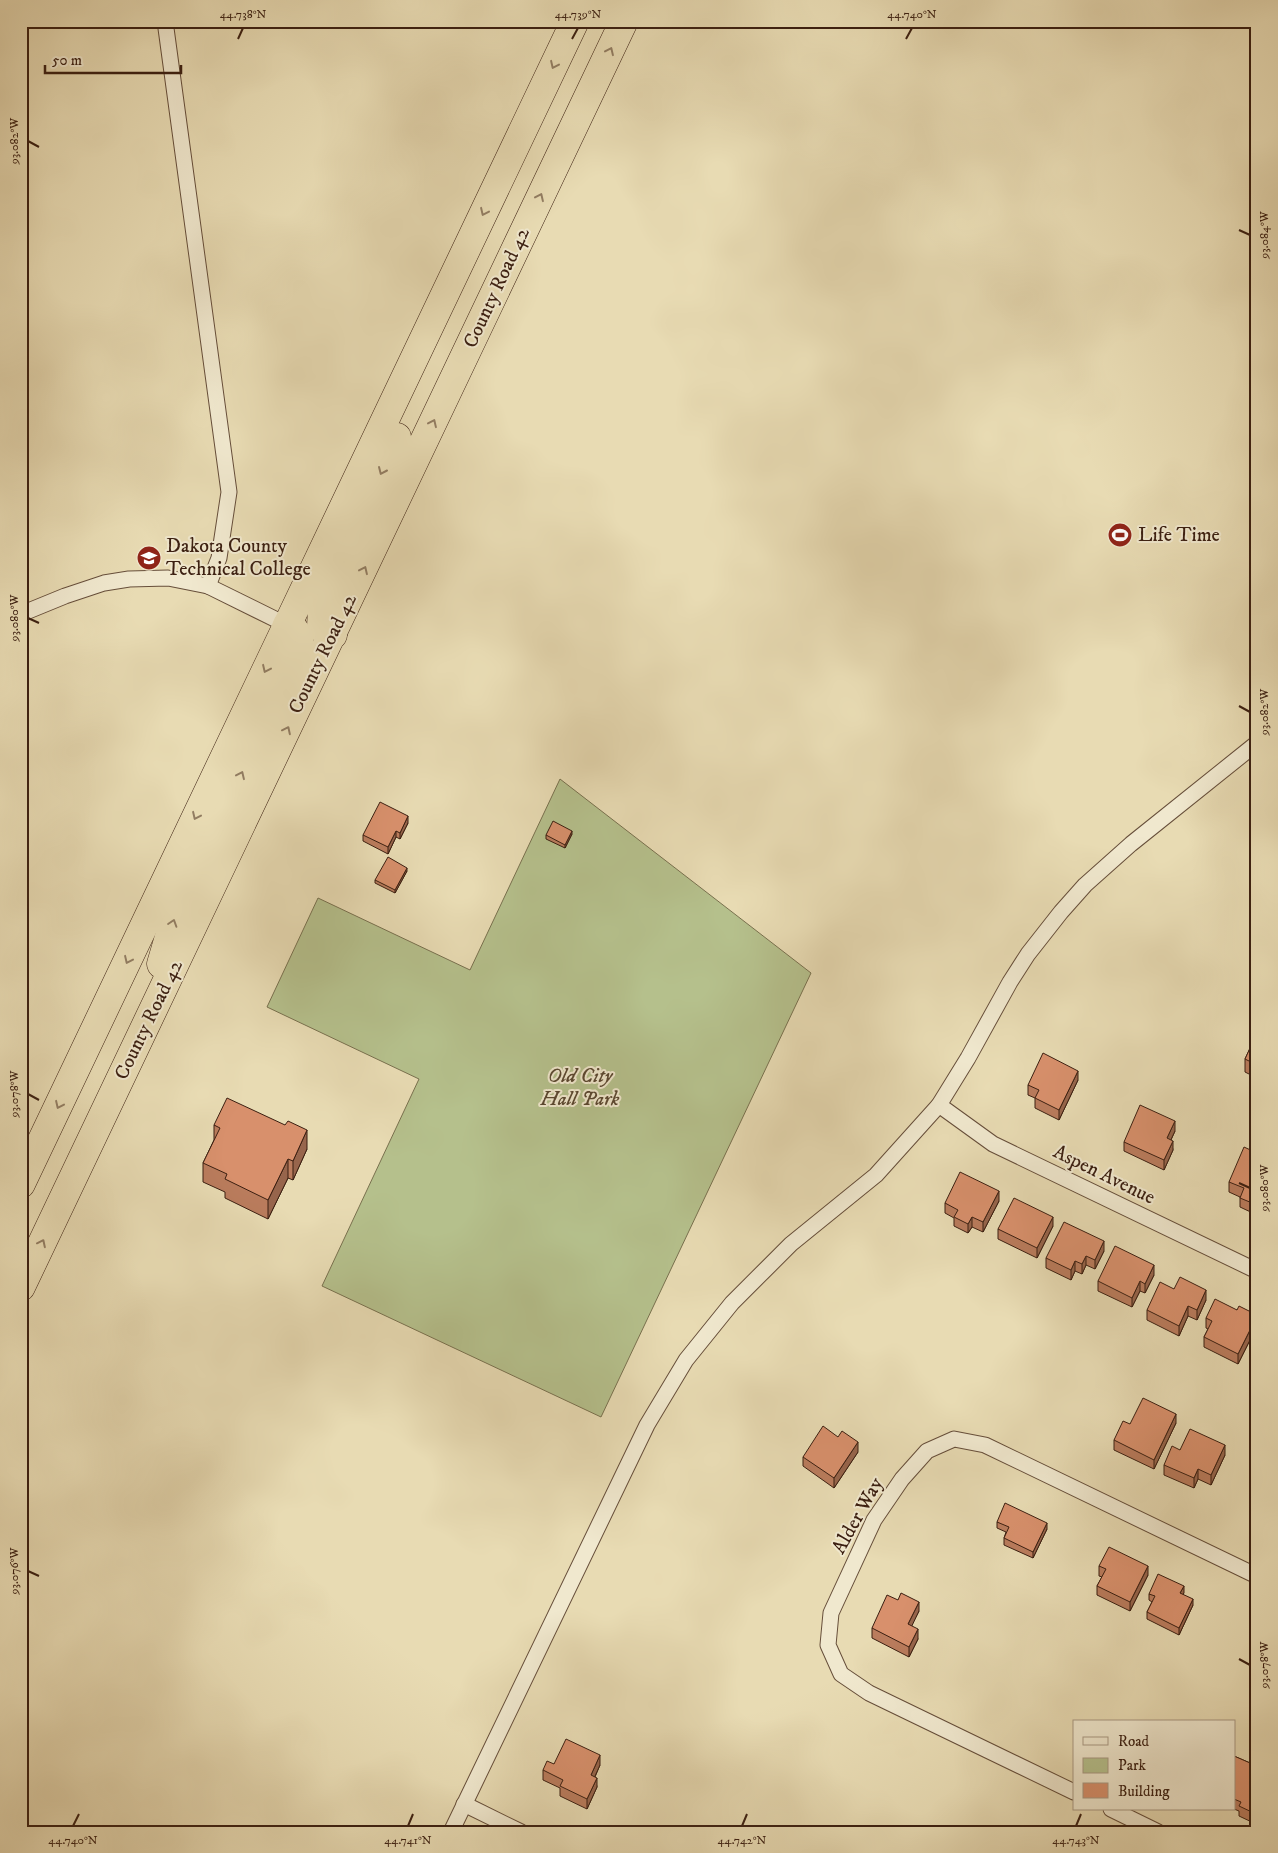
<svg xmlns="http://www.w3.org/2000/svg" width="1278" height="1853" font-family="'IM FELL DW Pica',serif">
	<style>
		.green { fill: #b5c08c; stroke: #78704e }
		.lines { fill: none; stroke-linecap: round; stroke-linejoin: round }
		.street-casing { stroke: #664e3a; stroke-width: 17 }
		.highway-casing { stroke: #3b1f11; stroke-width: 29 }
		.street { stroke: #f0e8ce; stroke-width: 15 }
		.highway { stroke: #e8dbb3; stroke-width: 28 }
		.wall { fill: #ba7c5d; stroke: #3b1f11 }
		.shaded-wall { fill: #97654c; stroke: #3b1f11 }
		.building { fill: #d8906c; stroke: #3b1f11 }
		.oneway { stroke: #927d62 }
		.ticks { fill: none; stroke: #3b1f11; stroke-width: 2 }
		.labels { text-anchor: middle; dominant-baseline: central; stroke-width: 4; stroke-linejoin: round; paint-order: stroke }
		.street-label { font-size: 20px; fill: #3b1f11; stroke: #f0e8ce }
		.poi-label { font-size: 20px; fill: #3b1f11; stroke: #f0e8ce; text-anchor: start }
		.park-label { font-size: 20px; font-style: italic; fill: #5a4730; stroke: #f0e8ce }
		.neatline { fill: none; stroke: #3b1f11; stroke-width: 2 }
		.ticks-label { font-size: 12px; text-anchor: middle; fill: #3b1f11 }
	</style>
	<rect width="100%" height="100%" fill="#e8dbb3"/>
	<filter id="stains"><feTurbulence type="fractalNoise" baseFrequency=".004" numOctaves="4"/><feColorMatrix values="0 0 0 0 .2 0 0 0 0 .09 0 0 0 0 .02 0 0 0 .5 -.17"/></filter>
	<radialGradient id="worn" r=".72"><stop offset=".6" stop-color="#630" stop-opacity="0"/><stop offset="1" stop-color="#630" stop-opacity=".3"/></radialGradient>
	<!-- green -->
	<polygon class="green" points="560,779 811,973 601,1417 322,1286 419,1079 267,1007 318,898 470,970"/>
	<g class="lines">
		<defs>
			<g id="street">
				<polyline points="165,21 229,492 219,558 208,586"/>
				<polyline points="21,614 65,596 104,583 129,579 168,578 208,586 287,625"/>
				<polyline points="939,1105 993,1144 1257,1271"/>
				<polyline points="1074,1792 869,1693 841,1674 828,1645 831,1613 874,1520 902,1479 927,1451 954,1439 985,1445 1257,1576"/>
				<polyline points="464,1804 521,1832"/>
				<polyline points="1111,1809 1158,1832"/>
				<polyline points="451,1832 647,1425 686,1360 732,1303 791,1244 876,1175 939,1105 968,1058 1010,982 1028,954 1061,912 1085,885 1131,844 1257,743"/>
			</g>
			<g id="highway">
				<polyline points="333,635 321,627 322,606 327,590 397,437"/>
				<polyline points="161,964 176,913 265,725 296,653 300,638 294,629 287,625"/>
				<polyline points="21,1184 575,21"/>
				<polyline points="21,1287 624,21"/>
			</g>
		</defs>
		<!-- street casing -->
		<use href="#street" class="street-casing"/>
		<!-- highway casing -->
		<use href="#highway" class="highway-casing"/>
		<!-- street -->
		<use href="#street" class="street"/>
		<!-- highway -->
		<use href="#highway" class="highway"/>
	</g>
	<!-- wall -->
	<g class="wall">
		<polygon points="408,823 400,839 396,837 388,854 363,841 363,835"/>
		<polygon points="572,834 565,848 546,839 546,835"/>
		<polygon points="407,871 395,893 375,883 375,880"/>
		<polygon points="1257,1033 1257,1078 1245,1072 1245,1059"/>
		<polygon points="1078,1080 1059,1120 1035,1108 1035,1098 1028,1095 1028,1085"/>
		<polygon points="214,1125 307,1149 293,1180 288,1178 268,1219 225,1198 225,1192 203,1182 203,1163 214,1140"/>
		<polygon points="1175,1131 1171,1140 1173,1150 1164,1170 1124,1151 1124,1142"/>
		<polygon points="1257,1153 1257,1215 1240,1207 1240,1197 1229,1192 1229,1182"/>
		<polygon points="999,1201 983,1232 972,1227 968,1233 954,1226 954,1218 945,1213 945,1203"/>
		<polygon points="1053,1226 1037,1258 998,1239 998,1229"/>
		<polygon points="1104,1251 1095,1269 1086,1265 1082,1274 1075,1271 1071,1280 1046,1268 1046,1258"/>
		<polygon points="1154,1275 1145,1293 1140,1291 1132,1307 1098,1291 1098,1281"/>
		<polygon points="1174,1289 1206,1300 1197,1320 1188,1316 1179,1336 1147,1320 1147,1310"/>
		<polygon points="1237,1310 1257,1315 1257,1326 1238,1364 1204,1347 1204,1337 1208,1329 1206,1328 1206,1318"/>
		<polygon points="1257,1354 1257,1369 1253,1368 1253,1361"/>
		<polygon points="1176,1423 1154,1469 1114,1450 1114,1440 1130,1424"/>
		<polygon points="1180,1450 1225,1455 1211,1485 1198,1479 1194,1488 1164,1475 1164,1465"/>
		<polygon points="858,1452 834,1488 803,1466 803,1457"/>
		<polygon points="997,1522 1047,1529 1033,1558 1004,1545 1004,1538 1006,1532 997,1528"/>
		<polygon points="1099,1566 1148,1575 1130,1611 1097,1595 1097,1586 1102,1577 1099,1576"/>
		<polygon points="1184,1593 1183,1594 1193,1605 1179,1635 1147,1619 1147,1612 1152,1602 1149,1600 1149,1594"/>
		<polygon points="919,1611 911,1626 918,1639 909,1657 872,1638 872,1628"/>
		<polygon points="1257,1630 1257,1671 1250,1668 1250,1658 1254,1650 1252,1649 1252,1639"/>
		<polygon points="1234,1756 1257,1766 1256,1824 1239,1816 1239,1811 1234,1809"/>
		<polygon points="554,1764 600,1765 595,1777 597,1787 587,1809 560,1796 560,1788 543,1780 543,1770"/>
	</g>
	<!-- shaded-wall -->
	<g class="shaded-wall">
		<polygon points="408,816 408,823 400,839 400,833"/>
		<polygon points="396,831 396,837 388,854 388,847"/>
		<polygon points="572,831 572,834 565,848 565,845"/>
		<polygon points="407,868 407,871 395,893 395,890"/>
		<polygon points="1078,1071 1078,1080 1059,1120 1059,1110"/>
		<polygon points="1175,1121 1175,1131 1167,1148 1167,1138"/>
		<polygon points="307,1130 307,1149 293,1180 293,1161"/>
		<polygon points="1173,1141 1173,1150 1164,1170 1164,1160"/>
		<polygon points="288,1159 288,1178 268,1219 268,1200"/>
		<polygon points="999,1191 999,1201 983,1232 983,1222"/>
		<polygon points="972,1217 972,1227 968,1233 968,1224"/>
		<polygon points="1053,1217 1053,1226 1037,1258 1037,1248"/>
		<polygon points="1104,1241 1104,1251 1095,1269 1095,1260"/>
		<polygon points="1086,1256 1086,1265 1082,1274 1082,1264"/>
		<polygon points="1075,1261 1075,1271 1071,1280 1071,1270"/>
		<polygon points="1154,1265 1154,1275 1145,1293 1145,1284"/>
		<polygon points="1140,1281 1140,1291 1132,1307 1132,1298"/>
		<polygon points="1206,1290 1206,1300 1197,1320 1197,1310"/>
		<polygon points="1188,1306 1188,1316 1179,1336 1179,1326"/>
		<polygon points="1257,1316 1257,1326 1238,1364 1238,1354"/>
		<polygon points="1176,1414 1176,1423 1154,1469 1154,1460"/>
		<polygon points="858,1442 858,1452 834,1488 834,1478"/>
		<polygon points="1225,1445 1225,1455 1211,1485 1211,1475"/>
		<polygon points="1198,1469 1198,1479 1194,1488 1194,1478"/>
		<polygon points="1047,1523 1047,1529 1033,1558 1033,1552"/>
		<polygon points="1148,1566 1148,1575 1130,1611 1130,1602"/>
		<polygon points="1184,1586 1184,1593 1180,1599 1180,1593"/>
		<polygon points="1193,1599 1193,1605 1179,1635 1179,1628"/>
		<polygon points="919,1602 919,1611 908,1634 908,1624"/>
		<polygon points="918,1629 918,1639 909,1657 909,1647"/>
		<polygon points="600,1755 600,1765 591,1785 591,1775"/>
		<polygon points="597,1778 597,1787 587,1809 587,1799"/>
	</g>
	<!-- building -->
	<g class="building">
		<polygon points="380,802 408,816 400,833 396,831 388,847 363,835"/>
		<polygon points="553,821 572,831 565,845 546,835"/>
		<polygon points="388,857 407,868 395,890 375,880"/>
		<polygon points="1257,1033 1257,1065 1245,1059"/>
		<polygon points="1043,1053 1078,1071 1059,1110 1035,1098 1039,1090 1028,1085"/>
		<polygon points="227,1098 285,1125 288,1121 307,1130 293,1161 288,1159 268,1200 225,1179 227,1174 203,1163 220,1128 214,1125"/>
		<polygon points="1140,1105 1175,1121 1167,1138 1173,1141 1164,1160 1124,1142"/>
		<polygon points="1244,1147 1257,1153 1257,1205 1240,1198 1244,1188 1229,1182"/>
		<polygon points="960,1172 999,1191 983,1222 972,1217 968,1224 954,1217 958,1210 945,1203"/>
		<polygon points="1014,1198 1053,1217 1037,1248 998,1229"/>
		<polygon points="1064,1222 1104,1241 1095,1260 1086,1256 1082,1264 1075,1261 1071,1270 1046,1258"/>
		<polygon points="1115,1246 1154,1265 1145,1284 1140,1281 1132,1298 1098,1281"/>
		<polygon points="1180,1277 1206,1290 1197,1310 1188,1306 1179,1326 1147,1310 1160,1282 1174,1289"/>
		<polygon points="1215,1299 1237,1310 1239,1306 1257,1315 1257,1316 1238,1354 1204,1337 1212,1321 1206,1318"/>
		<polygon points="1257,1354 1257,1363 1253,1361"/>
		<polygon points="1143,1398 1176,1414 1154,1460 1114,1440 1123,1421 1130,1424"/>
		<polygon points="823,1426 838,1437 842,1431 858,1442 834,1478 803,1457"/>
		<polygon points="1190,1429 1225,1445 1211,1475 1198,1469 1194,1478 1164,1465 1172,1446 1180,1450"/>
		<polygon points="1005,1503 1047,1523 1033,1552 1004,1538 1009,1527 997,1522"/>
		<polygon points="1109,1547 1148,1566 1130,1602 1097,1586 1106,1569 1099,1566"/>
		<polygon points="1158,1574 1184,1586 1180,1593 1193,1599 1179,1628 1147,1612 1155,1596 1149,1594"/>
		<polygon points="901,1593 919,1602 908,1624 918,1629 909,1647 872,1628 887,1595 898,1600"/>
		<polygon points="1257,1630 1257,1641 1252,1639"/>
		<polygon points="1257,1645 1257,1661 1250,1658"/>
		<polygon points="566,1739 600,1755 591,1775 597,1778 587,1799 560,1786 563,1780 543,1770 547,1761 554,1764"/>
		<polygon points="1234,1756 1257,1766 1256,1814 1239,1806 1241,1802 1234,1799"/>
	</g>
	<!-- one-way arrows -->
	<defs><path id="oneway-chevron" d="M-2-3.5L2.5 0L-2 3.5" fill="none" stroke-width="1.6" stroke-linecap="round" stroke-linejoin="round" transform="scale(1.25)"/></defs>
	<g class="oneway">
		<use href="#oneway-chevron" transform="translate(610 51) rotate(-65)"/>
		<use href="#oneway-chevron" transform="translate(554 65) rotate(115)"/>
		<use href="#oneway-chevron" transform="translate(540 197) rotate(-65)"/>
		<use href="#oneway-chevron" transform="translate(484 212) rotate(115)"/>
		<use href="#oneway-chevron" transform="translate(433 423) rotate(-65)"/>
		<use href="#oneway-chevron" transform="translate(382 471) rotate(114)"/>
		<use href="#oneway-chevron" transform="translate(364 570) rotate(-65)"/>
		<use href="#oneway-chevron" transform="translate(266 669) rotate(115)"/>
		<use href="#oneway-chevron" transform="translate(287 730) rotate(-64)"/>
		<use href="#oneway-chevron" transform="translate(241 775) rotate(-65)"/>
		<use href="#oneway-chevron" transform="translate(196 816) rotate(115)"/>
		<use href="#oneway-chevron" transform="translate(173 923) rotate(-72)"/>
		<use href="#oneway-chevron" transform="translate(128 960) rotate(115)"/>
		<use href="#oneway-chevron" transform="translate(59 1105) rotate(115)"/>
		<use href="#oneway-chevron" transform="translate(42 1243) rotate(-64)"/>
	</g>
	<!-- ticks -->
	<path class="ticks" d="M238 39 243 28M572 39 578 28M906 39 912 28M28 141 39 147M1239 230 1250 235M28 618 39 623M1239 706 1250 712M28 1094 39 1100M1239 1183 1250 1188M28 1571 39 1576M1239 1659 1250 1665M73 1826 79 1814M408 1826 413 1814M742 1826 747 1814M1076 1826 1081 1814"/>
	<!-- icons -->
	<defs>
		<symbol id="stadium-disc" viewBox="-11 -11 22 22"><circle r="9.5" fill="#8f2418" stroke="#f0e8ce"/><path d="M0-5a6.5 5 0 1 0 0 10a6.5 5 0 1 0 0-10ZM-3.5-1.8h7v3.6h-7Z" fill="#fff"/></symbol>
		<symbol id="university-disc" viewBox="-11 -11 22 22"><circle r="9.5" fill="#8f2418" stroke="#f0e8ce"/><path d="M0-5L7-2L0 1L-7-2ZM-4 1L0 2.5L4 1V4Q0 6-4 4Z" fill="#fff"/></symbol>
	</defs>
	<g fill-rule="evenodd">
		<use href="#stadium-disc" x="1106" y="521" width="28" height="28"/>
		<use href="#university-disc" x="135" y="544" width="28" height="28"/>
	</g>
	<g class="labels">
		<!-- street labels -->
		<g class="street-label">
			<text transform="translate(497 288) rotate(-65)">County Road 42</text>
			<text transform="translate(323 654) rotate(-64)">County Road 42</text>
			<text transform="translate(149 1020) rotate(-64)">County Road 42</text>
			<text transform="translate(1104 1175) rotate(26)">Aspen Avenue</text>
			<text transform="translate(858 1516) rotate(-61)">Alder Way</text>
		</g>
		<!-- poi labels -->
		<g class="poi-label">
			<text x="1138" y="535">Life Time</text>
			<text x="166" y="546">Dakota County<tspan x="166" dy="23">Technical College</tspan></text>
		</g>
		<!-- park labels -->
		<g class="park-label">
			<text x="580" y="1076">Old City<tspan x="580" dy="23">Hall Park</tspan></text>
		</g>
	</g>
	<!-- margin -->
	<rect width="1278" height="1853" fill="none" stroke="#e8dbb3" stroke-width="55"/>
	<!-- legend -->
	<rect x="1073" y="1720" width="162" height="90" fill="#f0e8ce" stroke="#a89882"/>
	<rect x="1083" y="1737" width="25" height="8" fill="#f0e8ce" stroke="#a89882"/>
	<text x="1118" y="1746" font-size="15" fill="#3b1f11">Road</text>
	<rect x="1083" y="1758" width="25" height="15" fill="#b5c08c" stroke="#a89882"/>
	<text x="1118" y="1770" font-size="15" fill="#3b1f11">Park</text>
	<rect x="1083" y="1783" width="25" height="15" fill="#d8906c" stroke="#a89882"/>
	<text x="1118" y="1796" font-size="15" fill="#3b1f11">Building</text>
	<!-- scale -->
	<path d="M45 65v8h136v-8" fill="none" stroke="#3b1f11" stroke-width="2.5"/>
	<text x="52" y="65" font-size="15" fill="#3b1f11" stroke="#f0e8ce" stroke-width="4" paint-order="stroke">50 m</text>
	<rect x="28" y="28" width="1222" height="1798" class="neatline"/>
	<g class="ticks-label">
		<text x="243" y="18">44.738°N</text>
		<text x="578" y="18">44.739°N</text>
		<text x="912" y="18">44.740°N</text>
		<text transform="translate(14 141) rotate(-90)" y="4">93.082°W</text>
		<text transform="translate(1264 235) rotate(-90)" y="4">93.084°W</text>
		<text transform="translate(14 618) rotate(-90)" y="4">93.080°W</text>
		<text transform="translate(1264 712) rotate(-90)" y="4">93.082°W</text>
		<text transform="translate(14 1094) rotate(-90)" y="4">93.078°W</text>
		<text transform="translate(1264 1188) rotate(-90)" y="4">93.080°W</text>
		<text transform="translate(14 1571) rotate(-90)" y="4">93.076°W</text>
		<text transform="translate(1264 1665) rotate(-90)" y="4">93.078°W</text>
		<text x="73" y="1844">44.740°N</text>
		<text x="408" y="1844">44.741°N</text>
		<text x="742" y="1844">44.742°N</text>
		<text x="1076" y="1844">44.743°N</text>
	</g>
	<rect width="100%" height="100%" filter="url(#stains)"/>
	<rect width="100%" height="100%" fill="url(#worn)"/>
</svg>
